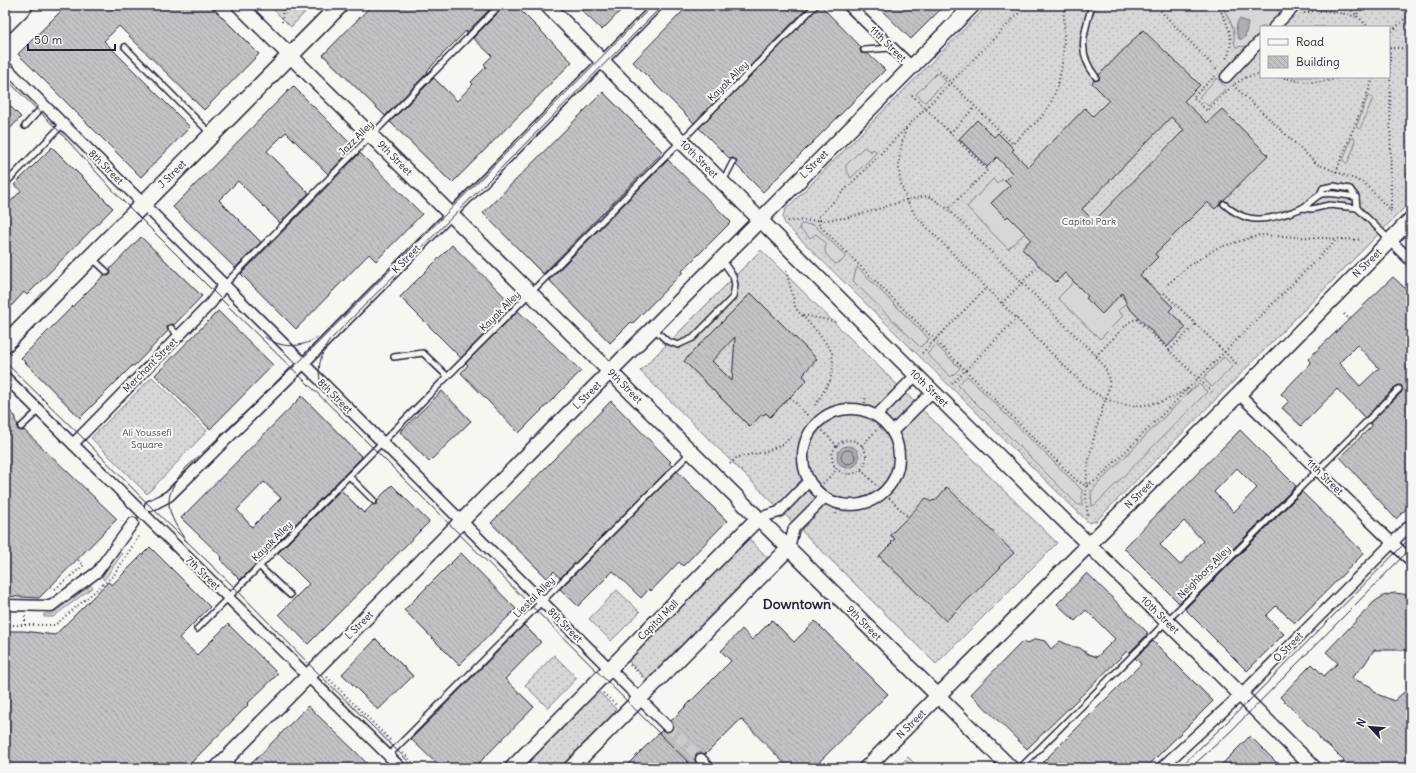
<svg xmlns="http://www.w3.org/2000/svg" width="1416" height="773" font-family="Delius,sans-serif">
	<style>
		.grass { fill: url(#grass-dots); stroke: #7c7c89; fill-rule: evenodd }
		.garden { fill: #d7d7d7; stroke: #7c7c89 }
		.water { fill: #adadb3; stroke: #757583 }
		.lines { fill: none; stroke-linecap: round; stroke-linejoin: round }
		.shore { stroke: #5a5a6b; stroke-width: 1 }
		.building { fill: url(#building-back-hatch); stroke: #22223b; fill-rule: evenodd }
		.street-tunnel { stroke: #cccccd; stroke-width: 10; stroke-dasharray: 10 5; stroke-linecap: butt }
		.lane-casing { stroke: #22223b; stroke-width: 8 }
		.street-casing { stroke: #22223b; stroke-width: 13 }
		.secondary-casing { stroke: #22223b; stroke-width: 17 }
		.primary-casing { stroke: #22223b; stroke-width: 19 }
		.path { stroke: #22223b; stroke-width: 2; stroke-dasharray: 1 3; stroke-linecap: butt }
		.lane { stroke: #f6f6f2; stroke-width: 5 }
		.street { stroke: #f6f6f2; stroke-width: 10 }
		.secondary { stroke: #f6f6f2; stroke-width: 14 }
		.primary { stroke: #f6f6f2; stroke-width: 16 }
		.tram { stroke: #22223b; stroke-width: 1 }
		.labels { text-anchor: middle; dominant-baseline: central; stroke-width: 4; stroke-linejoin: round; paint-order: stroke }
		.street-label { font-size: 10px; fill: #22223b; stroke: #f6f6f2 }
		.park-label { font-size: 10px; fill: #4f4f62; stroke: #f6f6f2 }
		.district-label { font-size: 14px; font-weight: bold; fill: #22223b; stroke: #f6f6f2 }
	</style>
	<defs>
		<pattern id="grass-dots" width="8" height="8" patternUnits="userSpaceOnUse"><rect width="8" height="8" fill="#d7d7d7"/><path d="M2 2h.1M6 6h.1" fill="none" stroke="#b8b8b9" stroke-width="1.8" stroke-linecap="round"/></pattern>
		<pattern id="building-back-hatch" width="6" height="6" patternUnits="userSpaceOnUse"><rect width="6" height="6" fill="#c2c2c4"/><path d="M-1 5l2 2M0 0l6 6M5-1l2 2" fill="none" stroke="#a6a6a9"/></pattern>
	</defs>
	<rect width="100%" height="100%" fill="#f6f6f2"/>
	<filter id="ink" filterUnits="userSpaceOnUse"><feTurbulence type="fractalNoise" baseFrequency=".025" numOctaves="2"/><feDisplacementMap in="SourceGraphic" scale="8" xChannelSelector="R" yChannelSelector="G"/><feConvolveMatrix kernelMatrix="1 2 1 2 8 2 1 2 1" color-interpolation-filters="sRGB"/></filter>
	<g filter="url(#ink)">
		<!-- grass -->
		<g class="grass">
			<polygon points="269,5 312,5 291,27"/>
			<path d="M988 5H1411V201L1096 521 1089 523 786 225C782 219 782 215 786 209ZM1261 27H1389V77H1261Z"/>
			<polygon points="761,250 1057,543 936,664 640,371"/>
			<polygon points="152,377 207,431 147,494 91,438"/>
			<polygon points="749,539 768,558 647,680 628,661"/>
			<polygon points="617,590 640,612 611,641 589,619"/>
			<polygon points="554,655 577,678 548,708 525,685"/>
			<polygon points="598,691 617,710 559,768 522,768"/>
			<polygon points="908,757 919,768 897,768"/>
		</g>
		<!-- garden -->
		<g class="garden">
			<path d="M1221 5H1272L1281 14 1268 27H1261V34L1249 46 1236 47C1233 43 1235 34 1233 28 1230 20 1226 13 1221 5Z"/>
			<polygon points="937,73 946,81 925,102 916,94"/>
			<polygon points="1217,78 1226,88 1208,106 1199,97"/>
			<polygon points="1368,96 1373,98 1360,129 1356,127"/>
			<polygon points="1352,137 1355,139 1354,147 1347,164 1343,160"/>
			<polygon points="864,147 871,152 873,149 877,152 851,178 846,170 846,165"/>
			<polygon points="993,179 997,184 1001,180 1005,180 1010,185 992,204 1006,218 1008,216 1025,233 1008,249 967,207"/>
			<polygon points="801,224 814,225 846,256 841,262 835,264 825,253 825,247 827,244 816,234 810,238 799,228"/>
			<polygon points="857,267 929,339 920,347 853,281"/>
			<polygon points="1074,282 1120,295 1127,302 1118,311 1123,316 1100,339 1058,298"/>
			<polygon points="936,345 960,368 951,377 927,354"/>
			<polygon points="1224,357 1233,366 1212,387 1203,378"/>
			<polygon points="967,376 1082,490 1082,505 1078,505 958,385"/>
			<polygon points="1199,384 1207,392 1096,504 1093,506 1092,506 1091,492 1098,484 1190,391"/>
			<polygon points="126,539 127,540 119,552 122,554 104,580 102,577"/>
			<polygon points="91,585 93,587 53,617 44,617 44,614 52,614"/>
		</g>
		<!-- water -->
		<g class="water">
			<path d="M1239 19 1243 20 1248 23 1245 37 1242 39H1239C1236 33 1235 25 1239 19Z"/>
			<circle cx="848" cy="457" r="11"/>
		</g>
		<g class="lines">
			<!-- shore -->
			<circle class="shore" cx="848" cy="457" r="7"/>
		</g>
		<!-- building -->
		<g class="building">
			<polygon points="67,5 210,5 259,54 204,110 119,26 104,41 190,127 141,177 18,54"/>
			<polygon points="372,5 494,5 467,32 466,31 443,54 427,71 428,72 385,116 323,55"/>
			<polygon points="504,5 515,5 572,62 452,183 390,122 434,78 457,101 473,84 471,82 486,67 484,64 492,56 473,38 503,8"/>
			<polygon points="576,5 626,5 602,30"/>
			<polygon points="689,5 810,5 694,123 633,62"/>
			<polygon points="820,5 861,47 860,50 861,53 868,54 885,70 763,192 736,165 736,160 733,158 730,159 699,128"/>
			<polygon points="876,5 935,5 940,10 911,39"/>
			<path d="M1143 30 1200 85 1184 101 1207 123 1222 109 1268 155 1215 209 1207 202 1155 254 1158 257 1140 275 1173 307 1169 311 1186 327 1167 347 1128 307 1122 293 1102 314 1086 298 1088 296 1065 273 1056 282 1022 249 1031 239 1008 216 1006 218 991 203 1010 185 1005 180 1012 173 997 157 987 167 959 139 977 120 994 137 998 133 1014 149 1012 151 1028 167 1085 108 1093 116 1109 100 1092 83 1094 80H1099V75ZM1171 117 1184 130 1094 221 1082 209Z"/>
			<polygon points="293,86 354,147 328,174 286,132 267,151 309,193 280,223 238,181 219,200 261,242 235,268 173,207"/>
			<polygon points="603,92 663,152 543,274 483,213"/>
			<polygon points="5,101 21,117 5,134"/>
			<polygon points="52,147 113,208 27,295 24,292 5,313 5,207 21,191 14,185"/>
			<polygon points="360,153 422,214 376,261 369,254 296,329 241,274"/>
			<polygon points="668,160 731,222 682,271 683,272 633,323 631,322 610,343 549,280"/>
			<polygon points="141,237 202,296 174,325 172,324 168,325 167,327 168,331 134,366 133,365 80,418 21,358 104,275 106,276 110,275 111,272 110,269"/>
			<polygon points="452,245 513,305 461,358 400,297"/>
			<path d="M1393 277 1407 290 1411 286V504L1396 519 1340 457 1372 426 1370 423 1402 392V386L1400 385 1396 386 1365 418 1337 389 1301 426 1282 408 1289 401 1281 394 1311 363 1308 359ZM1357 345 1379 368 1360 386 1339 363Z"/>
			<path d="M751 293 817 359 805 372H806L803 375 807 380 770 417 766 413 763 415 762 414 750 427 684 361 696 348ZM735 337 732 381 712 361Z"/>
			<polygon points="218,311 273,365 210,429 155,375"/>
			<polygon points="518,311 581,371 519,433 461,373 468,365 466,363"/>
			<polygon points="442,391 471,421 429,462 400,432"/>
			<path d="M302 396 362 457 240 580 220 559 222 557 181 518ZM264 482 281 498 252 527 237 510Z"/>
			<polygon points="611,401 671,462 669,463 672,466 560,578 554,571 547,578 491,523"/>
			<polygon points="5,406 16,417 15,421 18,424 17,428 18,430 22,431 24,430 117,519 39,598 5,596"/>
			<path d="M1240 430 1296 486 1179 603 1124 548ZM1237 468 1257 488 1234 512 1214 492ZM1184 521 1203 541 1180 565 1160 545Z"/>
			<polygon points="677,471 727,521 683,566 679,562 651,591 649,589 641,598 613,571 578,606 560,589"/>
			<polygon points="392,485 429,522 308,644 279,614 309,584 278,553 341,490 364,513 372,505 377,504 378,499"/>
			<polygon points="947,487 1014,553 1000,566 1001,567 946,621 879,556 892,543 891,542 895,539 890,535 908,517 926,498 931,502 933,500 935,501"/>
			<polygon points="1302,492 1364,553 1295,623 1276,606 1266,616 1284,634 1247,671 1185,609"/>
			<polygon points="150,547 210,607 179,638 197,655 228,624 278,674 247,704 248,705 186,768 5,768 5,631 24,631 55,635 108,582 112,585"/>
			<polygon points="461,553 516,609 459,665 404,610"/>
			<polygon points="1087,573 1148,633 1146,634 1147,635 1129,653 1127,651 1027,749 971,694 1023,641 1026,644 1036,639 1045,641 1051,649 1060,641 1071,646 1080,648 1088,654 1097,657 1115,639 1086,610 1075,621 1057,604"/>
			<polygon points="1394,593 1403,594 1411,597 1411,650 1374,650 1364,665 1351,678 1370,686 1377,694 1394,701 1411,686 1411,768 1338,768 1344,761 1329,746 1322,742 1318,735 1280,697 1312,664 1324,676 1338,663 1326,652 1374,602 1383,596"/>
			<polygon points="772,620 794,642 815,621 888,694 813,768 789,768 741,719 706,754 700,753 696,754 695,760 696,764 692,768 624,768 662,730 666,732 671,731 673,725 671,721 731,661 721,651 742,629 752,640"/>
			<polygon points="524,625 541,642 505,679 534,707 474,768 441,768 411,739"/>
			<polygon points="376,639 413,676 378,710 342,674"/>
			<polygon points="1153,641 1213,701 1146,768 1049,768 1043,762 1141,664 1135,658"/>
			<polygon points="308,706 356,752 371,768 247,768"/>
			<polygon points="1250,736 1282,768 1218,768"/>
		</g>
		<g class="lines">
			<!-- street-tunnel -->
			<polyline class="street-tunnel" points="667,726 701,759"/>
			<defs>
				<g id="lane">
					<path d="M1092 5C1084 33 1076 52 1096 77"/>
					<polyline points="125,47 211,134"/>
					<polyline points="864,50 891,48"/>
					<polyline points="25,126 44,105"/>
					<polyline points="723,181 733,162"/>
					<polyline points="5,184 63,124"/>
					<polyline points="1320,194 1323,188 1334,186 1350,189 1356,197"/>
					<path d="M1224 204C1243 221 1258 222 1282 215 1288 213 1296 211 1302 208 1308 205 1317 195 1322 194 1333 192 1345 196 1356 197L1357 208 1389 239"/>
					<polyline points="1302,208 1312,209 1329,205 1357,208"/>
					<polyline points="93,259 107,272"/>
					<polyline points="224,285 500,5"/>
					<polyline points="171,328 179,336"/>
					<polyline points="653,328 667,341 678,345 693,338 733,297 735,285 733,276 722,260"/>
					<polyline points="394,357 423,353 447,376"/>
					<polyline points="21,427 39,410"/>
					<polyline points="349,476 374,501"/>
					<polyline points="259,566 290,595"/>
					<polyline points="197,629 816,5"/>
					<polyline points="389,755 690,453"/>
					<polyline points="1020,768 1399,389"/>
				</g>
				<g id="street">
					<polyline points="848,5 912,67"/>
					<polyline points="1274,27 1296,5"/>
					<polyline points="5,66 667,726"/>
					<polyline points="1226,77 1261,40"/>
					<polyline points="1390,240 1411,261"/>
					<polyline points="5,377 401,768"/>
					<polyline points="1239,394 1411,561"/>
					<circle cx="851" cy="457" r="48"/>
					<polyline points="876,416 916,375"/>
					<polyline points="892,432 933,391"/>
					<polyline points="73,444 211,303 224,285"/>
					<polyline points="150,506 169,496 296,371 658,5"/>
					<polyline points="758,518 779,512 809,481"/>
					<polyline points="789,548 794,528 824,498"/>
					<polyline points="5,605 51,606 97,572 133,523"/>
					<polyline points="701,759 709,768"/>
					<polyline points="1161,768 1245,691 1411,524"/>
				</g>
				<g id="secondary">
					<polyline points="239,5 1011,768"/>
					<polyline points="547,5 681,141 916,375 1201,655 1314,768"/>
					<polyline points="217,768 973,5"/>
					<polyline points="512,768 758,518"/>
					<polyline points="571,768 789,548"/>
					<polyline points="866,768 1239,394 1411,219"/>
				</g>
				<g id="primary">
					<polyline points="5,25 25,5"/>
					<polyline points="5,344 340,5"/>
				</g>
			</defs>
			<!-- lane casing -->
			<use href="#lane" class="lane-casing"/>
			<!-- street casing -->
			<use href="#street" class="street-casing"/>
			<!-- secondary casing -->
			<use href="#secondary" class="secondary-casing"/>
			<!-- primary casing -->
			<use href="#primary" class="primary-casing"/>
			<!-- path -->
			<g class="path">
				<polyline points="1027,5 819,216 819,225 1076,480 1086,486 1097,480 1337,239"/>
				<polyline points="1155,5 1218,71"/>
				<path d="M1217 5C1228 24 1237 40 1225 61"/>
				<polyline points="1346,5 1368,27"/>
				<polyline points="1355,5 1358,15"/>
				<path d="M1304 13C1323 8 1340 13 1358 17"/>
				<polyline points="282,22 283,5"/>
				<polyline points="1389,34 1411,13"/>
				<polyline points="1389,48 1411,48"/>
				<polyline points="1390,48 1391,211"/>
				<path d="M937 69 1013 144C1022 134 1036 124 1044 114 1066 82 1064 42 1064 5"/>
				<polyline points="1215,76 1193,97 1207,111 1231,87"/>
				<path d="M1280 77C1301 82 1320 85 1341 77"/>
				<polyline points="1235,84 1246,77 1261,74"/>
				<polyline points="1233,85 1317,164 1364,183 1391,211"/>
				<path d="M912 95 988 170 948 209 1096 356C1104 366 1110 374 1109 387 1095 433 1081 469 1088 517"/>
				<path d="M906 129C895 164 896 183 915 215L1024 326 1084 385C1116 412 1153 411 1187 389"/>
				<polyline points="950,133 975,107"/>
				<polyline points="1336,172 1374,77"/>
				<polyline points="788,221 825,220 846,218 869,212 906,200 927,196 932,198 948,209"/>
				<polyline points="786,271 796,309 819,334 832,352 833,366 830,381 814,407"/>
				<polyline points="1168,284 1190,265 1217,248 1260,235 1362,240"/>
				<polyline points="1164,293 1238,365"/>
				<polyline points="1002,303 1039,265"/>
				<polyline points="1344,314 1349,319"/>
				<polyline points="803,315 837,322"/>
				<polyline points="1169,351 1196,324"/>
				<polyline points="922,353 986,288"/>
				<polyline points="1096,356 1129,322 1137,319 1212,392"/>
				<polyline points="952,384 1017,318"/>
				<polyline points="790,397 809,417"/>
				<polyline points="863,411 866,396"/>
				<polyline points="820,428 837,446"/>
				<circle cx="849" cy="457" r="17"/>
				<polyline points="862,446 877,429"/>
				<polyline points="730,464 737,457 765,452 781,445 793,436"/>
				<polyline points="861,470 877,486"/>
				<polyline points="820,486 837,469"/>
				<polyline points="889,498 908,517"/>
				<polyline points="836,514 840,505"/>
				<polyline points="55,589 84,565 77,559"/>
				<polyline points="5,625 55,625 114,575 139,536"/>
				<polyline points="25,625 25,616"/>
				<polyline points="630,665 643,677"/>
				<polyline points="327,677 391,741"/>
				<polyline points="603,693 616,705"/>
				<polyline points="403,753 418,768"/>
			</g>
			<!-- lane -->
			<use href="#lane" class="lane"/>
			<!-- street -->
			<use href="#street" class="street"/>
			<!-- secondary -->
			<use href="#secondary" class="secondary"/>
			<!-- primary -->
			<use href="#primary" class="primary"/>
			<!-- tram -->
			<g class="tram">
				<polyline points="5,78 58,130 120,198 229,307 348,423 694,768"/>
				<path d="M265 337C282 349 300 348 317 338"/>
				<polyline points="5,362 80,435 150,506 230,583 315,670 415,768"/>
				<path d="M328 398C315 380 317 358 330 340L663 5"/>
				<path d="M187 542C167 514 160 498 185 469L300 361 653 5"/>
				<polyline points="1179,768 1248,702 1411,537"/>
				<polyline points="1190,768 1230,732 1411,548"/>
			</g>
		</g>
	</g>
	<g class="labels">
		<!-- street labels -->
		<g class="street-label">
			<text transform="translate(888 44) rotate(44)">11th Street</text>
			<text transform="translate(728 81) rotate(-45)">Kayak Alley</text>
			<text transform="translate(356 138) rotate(-45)">Jazz Alley</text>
			<text transform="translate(395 158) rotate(45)">9th Street</text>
			<text transform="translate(699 159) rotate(45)">10th Street</text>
			<text transform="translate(814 164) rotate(-45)">L Street</text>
			<text transform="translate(106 167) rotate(45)">8th Street</text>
			<text transform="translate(172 174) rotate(-45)">J Street</text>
			<text transform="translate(406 259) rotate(-46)">K Street</text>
			<text transform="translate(1367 263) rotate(-45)">N Street</text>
			<text transform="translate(500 311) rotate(-45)">Kayak Alley</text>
			<text transform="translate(150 365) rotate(-45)">Merchant Street</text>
			<text transform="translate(625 386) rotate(45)">9th Street</text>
			<text transform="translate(929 388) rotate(44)">10th Street</text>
			<text transform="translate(587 395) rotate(-45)">L Street</text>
			<text transform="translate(335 396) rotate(45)">8th Street</text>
			<text transform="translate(1325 477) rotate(44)">11th Street</text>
			<text transform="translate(1139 494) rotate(-45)">N Street</text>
			<text transform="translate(272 541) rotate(-45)">Kayak Alley</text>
			<text transform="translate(1204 572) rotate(-45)">Neighbors Alley</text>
			<text transform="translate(203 573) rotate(44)">7th Street</text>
			<text transform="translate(534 597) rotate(-45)">Liestal Alley</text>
			<text transform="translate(1160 615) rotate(44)">10th Street</text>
			<text transform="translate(658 620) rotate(-45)">Capitol Mall</text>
			<text transform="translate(864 623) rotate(45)">9th Street</text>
			<text transform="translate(359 625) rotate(-45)">L Street</text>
			<text transform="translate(565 625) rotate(45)">8th Street</text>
			<text transform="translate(1288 647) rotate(-45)">O Street</text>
			<text transform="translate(911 724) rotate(-45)">N Street</text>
		</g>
		<!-- park labels -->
		<g class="park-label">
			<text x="1089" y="221">Capitol Park</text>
			<text x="147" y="432">Ali Youssefi<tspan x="147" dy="12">Square</tspan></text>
		</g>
		<!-- district labels -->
		<g class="district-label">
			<text x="797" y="604">Downtown</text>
		</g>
	</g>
	<!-- margin -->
	<rect width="1416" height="773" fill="none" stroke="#f6f6f2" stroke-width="20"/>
	<rect x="10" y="10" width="1396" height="753" fill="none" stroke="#22223b" stroke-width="1.5" filter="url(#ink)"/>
	<!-- legend -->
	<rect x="1260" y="26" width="130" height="52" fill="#f6f6f2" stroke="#a1a1a9"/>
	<rect x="1268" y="39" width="20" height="6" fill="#f6f6f2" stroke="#a1a1a9"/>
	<text x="1296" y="46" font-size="12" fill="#22223b">Road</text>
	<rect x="1268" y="56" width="20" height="12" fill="url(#building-back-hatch)" stroke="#a1a1a9"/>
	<text x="1296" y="66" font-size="12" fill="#22223b">Building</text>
	<!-- north arrow -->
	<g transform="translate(1370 727) rotate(296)" stroke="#f6f6f2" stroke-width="3" paint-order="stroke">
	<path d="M0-3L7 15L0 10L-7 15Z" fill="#22223b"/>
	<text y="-6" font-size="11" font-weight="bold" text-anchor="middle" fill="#22223b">N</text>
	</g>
	<!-- scale -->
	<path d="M28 44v6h87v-6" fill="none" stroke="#22223b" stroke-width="2"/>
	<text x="34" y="44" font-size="12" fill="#22223b" stroke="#f6f6f2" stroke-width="3" paint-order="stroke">50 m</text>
</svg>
